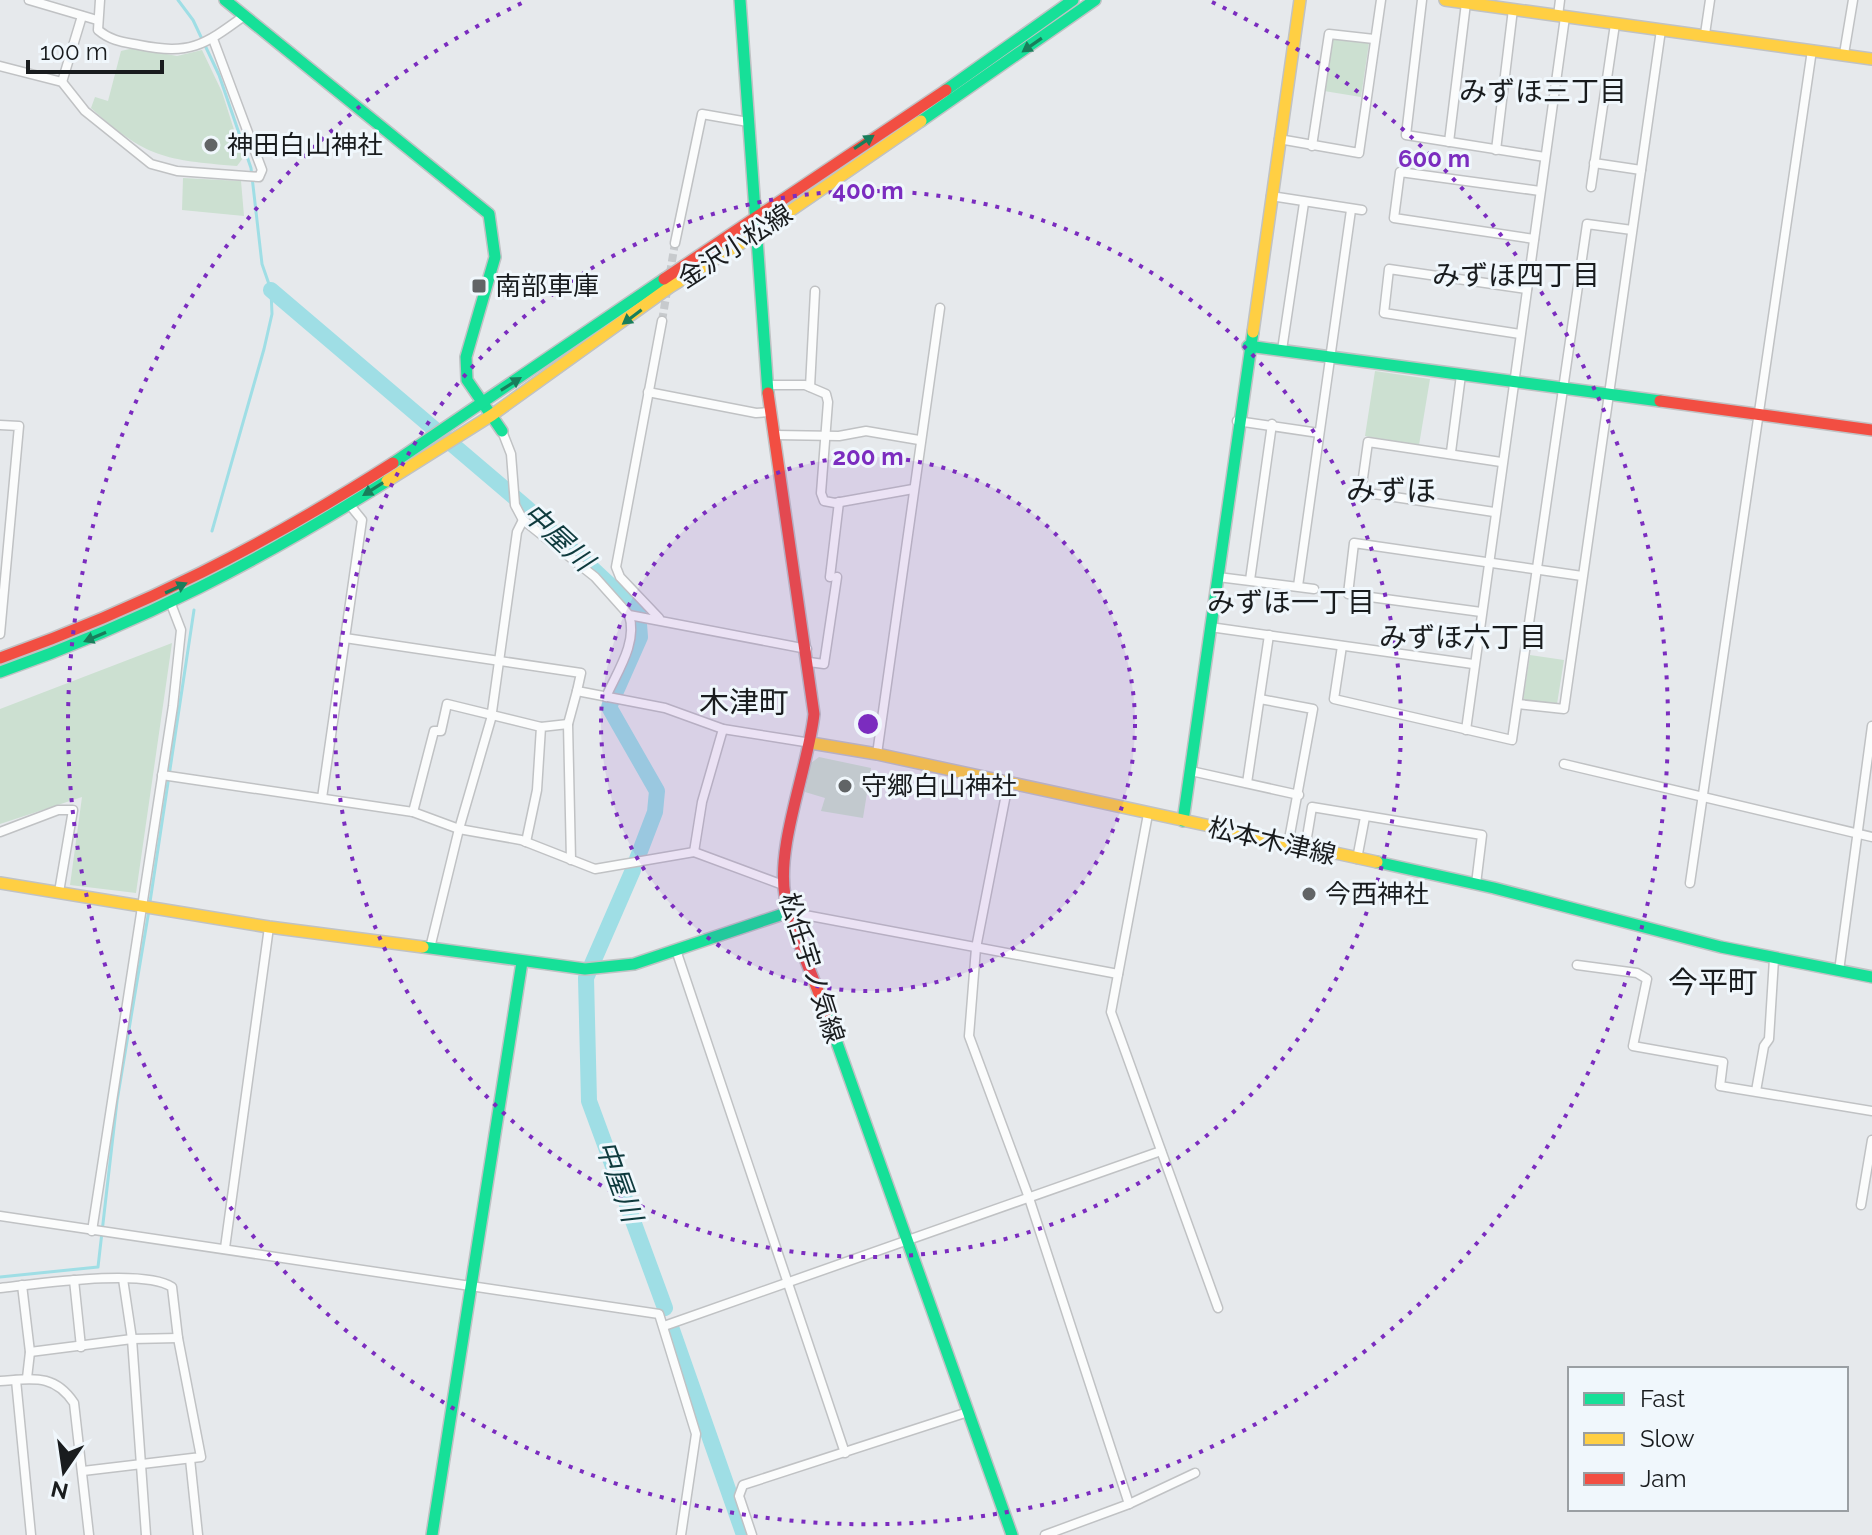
<svg xmlns="http://www.w3.org/2000/svg" width="1872" height="1535" font-family="Raleway,'Noto Sans JP',sans-serif">
	<style>
		.green { fill: #cce0d1 }
		.lines { fill: none; stroke-linecap: round; stroke-linejoin: round }
		.stream { stroke: #9fdee5; stroke-width: 3 }
		.river { stroke: #9fdee5; stroke-width: 16 }
		.street-tunnel { stroke: #c7cacd; stroke-width: 8; stroke-dasharray: 8 4; stroke-linecap: butt }
		.street-casing { stroke: #c0c2c4; stroke-width: 11 }
		.fast-casing { stroke: #c0c2c4; stroke-width: 14 }
		.slow-casing { stroke: #c0c2c4; stroke-width: 14 }
		.jam-casing { stroke: #c0c2c4; stroke-width: 14 }
		.street { stroke: #fbfcfc; stroke-width: 8 }
		.fast { stroke: #16e098; stroke-width: 11 }
		.slow { stroke: #ffcf43; stroke-width: 11 }
		.jam { stroke: #f24e42; stroke-width: 11 }
		.oneway { fill: #187e5b }
		.ring { fill: none; stroke: #7b2cbf; stroke-width: 4; stroke-dasharray: 4 8 }
		.poi-dot { fill: #616466; stroke: #f0f7fc; stroke-width: 3 }
		.labels { text-anchor: middle; dominant-baseline: central; stroke-width: 6; stroke-linejoin: round; paint-order: stroke }
		.poi-label { font-size: 26px; fill: #191c1e; stroke: #f0f7fc; text-anchor: start }
		.street-label { font-size: 26px; fill: #191c1e; stroke: #f0f7fc }
		.neighbourhood-label { font-size: 28px; fill: #191c1e; stroke: #f0f7fc }
		.water-label { font-size: 28px; font-style: italic; fill: #0e3a3d; stroke: #f0f7fc }
		.quarter-label { font-size: 30px; fill: #191c1e; stroke: #f0f7fc }
		.centre { fill: #7b2cbf; stroke: #f0f7fc; stroke-width: 4 }
		.ring-label { font-size: 24px; text-anchor: middle; font-weight: bold; fill: #7b2cbf; stroke: #f0f7fc; stroke-width: 6; stroke-linejoin: round; paint-order: stroke }
	</style>
	<rect width="100%" height="100%" fill="#e6e9ec"/>
	<!-- green -->
	<g class="green">
		<polygon points="1331,39 1369,43 1361,97 1324,91"/>
		<path d="M134 48 177 56 202 50 222 92 243 158 237 166C165 160 146 158 91 108L95 97 108 101 121 51Z"/>
		<polygon points="183,178 241,181 244,216 182,210"/>
		<polygon points="1375,371 1430,379 1419,445 1365,436"/>
		<polygon points="172,643 136,893 70,885 82,797 0,824 0,709"/>
		<polygon points="1530,655 1564,660 1557,704 1523,700"/>
		<polygon points="819,757 871,768 863,818 821,811 825,798 805,792 811,763"/>
	</g>
	<g class="lines">
		<!-- stream -->
		<g class="stream">
			<polyline points="178,0 193,20 219,75 251,168 262,264 271,290 272,314 264,349 212,531"/>
			<polyline points="150,902 194,610"/>
			<polyline points="0,1277 98,1267 117,1101 149,910"/>
		</g>
		<!-- river -->
		<g class="river">
			<polyline points="271,290 526,507 638,611 640,637 609,707 657,791 655,812 637,859"/>
			<polyline points="633,870 586,978 589,1101 665,1308"/>
			<polyline points="671,1327 744,1535"/>
		</g>
		<!-- street-tunnel -->
		<polyline class="street-tunnel" points="662,321 675,243"/>
		<defs>
			<g id="street">
				<polyline points="29,0 97,20"/>
				<path d="M100 0 98 30C111 41 123 42 139 45 190 55 203 46 244 16"/>
				<polyline points="1422,0 1406,135 1545,157"/>
				<polyline points="1558,16 1560,0"/>
				<polyline points="1705,34 1710,0"/>
				<polyline points="1844,54 1853,0"/>
				<polyline points="0,66 62,82 85,111 151,164 177,171 259,177 262,170 213,39"/>
				<polyline points="62,82 82,16"/>
				<polyline points="1279,139 1359,153 1381,0"/>
				<polyline points="1449,142 1466,3"/>
				<polyline points="1312,146 1329,34 1374,39"/>
				<polyline points="1496,150 1513,9"/>
				<polyline points="1594,163 1641,170"/>
				<polyline points="1591,187 1615,24"/>
				<polyline points="1271,196 1362,210"/>
				<polyline points="1534,239 1394,218 1400,172 1540,191"/>
				<polyline points="675,243 702,114 748,122"/>
				<polyline points="1520,334 1384,313 1389,269 1527,289"/>
				<polyline points="1282,350 1304,203"/>
				<polyline points="767,385 805,385 826,394 828,402 821,493 824,501 835,503 913,489"/>
				<polyline points="810,387 815,291"/>
				<polyline points="648,392 756,413 770,412"/>
				<polyline points="1237,421 1319,433"/>
				<polyline points="0,425 19,426 0,634"/>
				<polyline points="502,431 511,454 515,505 523,520 595,577 629,615 807,649"/>
				<polyline points="775,435 839,436 866,431 919,440"/>
				<polyline points="1451,452 1461,375"/>
				<polyline points="1494,512 1361,492 1368,442 1501,462"/>
				<polyline points="830,577 839,502"/>
				<polyline points="1218,577 1314,589"/>
				<polyline points="1250,580 1272,424"/>
				<polyline points="1298,586 1351,210"/>
				<polyline points="1481,612 1348,594 1354,543 1582,576"/>
				<polyline points="659,618 620,577 616,567 662,321"/>
				<polyline points="1210,627 1473,664"/>
				<polyline points="345,638 581,673 577,691"/>
				<polyline points="1342,646 1334,699 1512,740 1587,224 1632,230"/>
				<polyline points="809,662 824,664 837,577"/>
				<path d="M606 697C617 672 638 642 629 615"/>
				<polyline points="1260,699 1313,709 1288,845"/>
				<polyline points="1518,704 1564,709 1661,30"/>
				<polyline points="1466,730 1565,17"/>
				<polyline points="877,754 940,308"/>
				<polyline points="1564,764 1872,837"/>
				<polyline points="1191,771 1299,795"/>
				<polyline points="162,775 413,812 459,829 521,840 595,869 694,852 783,885"/>
				<polyline points="1247,783 1269,635"/>
				<polyline points="1008,784 976,948 969,1036 1028,1195 1129,1504"/>
				<polyline points="322,798 362,520 349,504"/>
				<polyline points="413,812 434,731 441,731 447,704 541,727"/>
				<polyline points="1148,814 1111,1012 1218,1308"/>
				<polyline points="0,832 58,810 73,810 59,892"/>
				<polyline points="526,842 537,790 541,727 568,724"/>
				<polyline points="1305,849 1312,807 1482,835 1476,884"/>
				<polyline points="694,852 702,802 723,729"/>
				<polyline points="1357,859 1365,817"/>
				<polyline points="571,860 568,724 577,691 665,708 723,729 811,743"/>
				<polyline points="1690,883 1812,50"/>
				<polyline points="789,912 1118,974"/>
				<polyline points="430,948 459,829 491,719 517,532 523,520"/>
				<polyline points="676,950 845,1453"/>
				<polyline points="1577,965 1637,973 1647,979 1633,1046 1723,1062 1720,1086 1872,1111"/>
				<polyline points="1839,971 1872,726"/>
				<polyline points="1756,1091 1764,1046 1769,1039 1774,959"/>
				<polyline points="1861,1205 1872,1140"/>
				<polyline points="0,1216 659,1314 696,1434 681,1535"/>
				<polyline points="92,1231 173,706 181,630 171,604"/>
				<polyline points="225,1248 269,927"/>
				<polyline points="123,1279 132,1339 146,1535"/>
				<polyline points="74,1280 81,1347"/>
				<polyline points="22,1285 30,1352 27,1378"/>
				<path d="M0 1288C37 1284 144 1268 172 1287L178 1338 201 1457 83 1471"/>
				<polyline points="664,1326 1161,1151"/>
				<polyline points="30,1352 132,1339 178,1338"/>
				<polyline points="16,1380 31,1535"/>
				<path d="M0 1381C32 1379 54 1373 74 1403L89 1535"/>
				<polyline points="190,1459 198,1535"/>
				<polyline points="752,1535 739,1496 743,1485 968,1412"/>
				<polyline points="1045,1535 1129,1504 1195,1473"/>
			</g>
			<g id="fast">
				<polyline points="225,0 489,214 495,257 466,357 467,380 502,431"/>
				<polyline points="740,0 768,393"/>
				<polyline points="946,90 1073,0"/>
				<polyline points="921,121 1095,0"/>
				<polyline points="1248,346 1660,401"/>
				<polyline points="393,463 664,279"/>
				<path d="M0 672C143 622 259 561 387 481"/>
				<polyline points="1183,821 1253,332"/>
				<polyline points="1377,862 1494,888 1721,947 1872,977"/>
				<polyline points="423,947 585,969 634,964 789,912"/>
				<polyline points="826,1012 1012,1535"/>
				<polyline points="432,1535 522,962"/>
			</g>
			<g id="slow">
				<polyline points="1445,0 1872,59"/>
				<polyline points="1253,332 1300,0"/>
				<polyline points="387,481 492,415 670,287 758,233 921,121"/>
				<polyline points="811,743 877,754 1377,862"/>
				<polyline points="0,883 269,927 423,947"/>
			</g>
			<g id="jam">
				<polyline points="664,279 946,90"/>
				<path d="M768 393 814 714C808 769 776 845 785 896 791 930 814 978 826 1012"/>
				<polyline points="1660,401 1872,430"/>
				<path d="M0 658C142 608 266 544 393 463"/>
			</g>
		</defs>
		<!-- street casing -->
		<use href="#street" class="street-casing"/>
		<!-- fast casing -->
		<use href="#fast" class="fast-casing"/>
		<!-- slow casing -->
		<use href="#slow" class="slow-casing"/>
		<!-- jam casing -->
		<use href="#jam" class="jam-casing"/>
		<!-- street -->
		<use href="#street" class="street"/>
		<!-- fast -->
		<use href="#fast" class="fast"/>
		<!-- slow -->
		<use href="#slow" class="slow"/>
		<!-- jam -->
		<use href="#jam" class="jam"/>
	</g>
	<!-- one-way arrows -->
	<defs><path id="oneway-solid" d="M-6-.8H1V-3.2L6.5 0L1 3.2V.8H-6Z" transform="scale(2)"/></defs>
	<g class="oneway">
		<use href="#oneway-solid" transform="translate(1032 45) rotate(145)"/>
		<use href="#oneway-solid" transform="translate(864 142) rotate(-34)"/>
		<use href="#oneway-solid" transform="translate(632 317) rotate(143)"/>
		<use href="#oneway-solid" transform="translate(511 384) rotate(-32)"/>
		<use href="#oneway-solid" transform="translate(373 489) rotate(148)"/>
		<use href="#oneway-solid" transform="translate(176 588) rotate(-25)"/>
		<use href="#oneway-solid" transform="translate(95 637) rotate(157)"/>
	</g>
	<!-- distance rings -->
	<circle cx="868" cy="724" r="267" fill="#7b2cbf" fill-opacity=".12"/>
	<g class="ring">
		<circle cx="868" cy="724" r="267"/>
		<circle cx="868" cy="724" r="533"/>
		<path d="M1212 2A800 800 0 1 1 524 2"/>
	</g>
	<!-- markers -->
	<g class="poi-dot">
		<circle cx="211" cy="145" r="8"/>
		<rect x="471" y="278" width="16" height="16" rx="4"/>
		<circle cx="845" cy="786" r="8"/>
		<circle cx="1309" cy="894" r="8"/>
	</g>
	<g class="labels">
		<!-- poi labels -->
		<g class="poi-label">
			<text x="227" y="145">神田白山神社</text>
			<text x="495" y="286">南部車庫</text>
			<text x="861" y="786">守郷白山神社</text>
			<text x="1325" y="894">今西神社</text>
		</g>
		<!-- street labels -->
		<g class="street-label">
			<text transform="translate(735 246) rotate(-33)">金沢小松線</text>
			<text transform="translate(1272 841) rotate(13)">松本木津線</text>
			<text transform="translate(812 968) rotate(72)">松任宇ノ気線</text>
		</g>
		<!-- neighbourhood labels -->
		<g class="neighbourhood-label">
			<text x="1543" y="91">みずほ三丁目</text>
			<text x="1516" y="275">みずほ四丁目</text>
			<text x="1291" y="602">みずほ一丁目</text>
			<text x="1463" y="637">みずほ六丁目</text>
		</g>
		<!-- water labels -->
		<g class="water-label">
			<text transform="translate(558 537) rotate(43)">中屋川</text>
			<text transform="translate(619 1181) rotate(70)">中屋川</text>
		</g>
		<!-- quarter labels -->
		<g class="quarter-label">
			<text x="1391" y="490">みずほ</text>
			<text x="744" y="702">木津町</text>
			<text x="1713" y="982">今平町</text>
		</g>
	</g>
	<circle cx="868" cy="724" r="12" class="centre"/>
	<g class="ring-label">
		<text x="1434" y="167">600 m</text>
		<text x="868" y="199">400 m</text>
		<text x="868" y="465">200 m</text>
	</g>
	<!-- legend -->
	<rect x="1568" y="1367" width="280" height="144" fill="#f0f7fc" stroke="#9a9fa3" stroke-width="2"/>
	<rect x="1584" y="1393" width="40" height="12" fill="#16e098" stroke="#9a9fa3" stroke-width="2"/>
	<text x="1640" y="1407" font-size="24" fill="#191c1e">Fast</text>
	<rect x="1584" y="1433" width="40" height="12" fill="#ffcf43" stroke="#9a9fa3" stroke-width="2"/>
	<text x="1640" y="1447" font-size="24" fill="#191c1e">Slow</text>
	<rect x="1584" y="1473" width="40" height="12" fill="#f24e42" stroke="#9a9fa3" stroke-width="2"/>
	<text x="1640" y="1487" font-size="24" fill="#191c1e">Jam</text>
	<!-- north arrow -->
	<g transform="translate(64 1471) rotate(193)" stroke="#f0f7fc" stroke-width="6" paint-order="stroke">
	<path d="M0-6L14 30L0 20L-14 30Z" fill="#191c1e"/>
	<text y="-12" font-size="22" font-weight="bold" text-anchor="middle" fill="#191c1e">N</text>
	</g>
	<!-- scale -->
	<path d="M28 60v12h134v-12" fill="none" stroke="#191c1e" stroke-width="4"/>
	<text x="40" y="60" font-size="24" fill="#191c1e" stroke="#f0f7fc" stroke-width="6" paint-order="stroke">100 m</text>
</svg>
